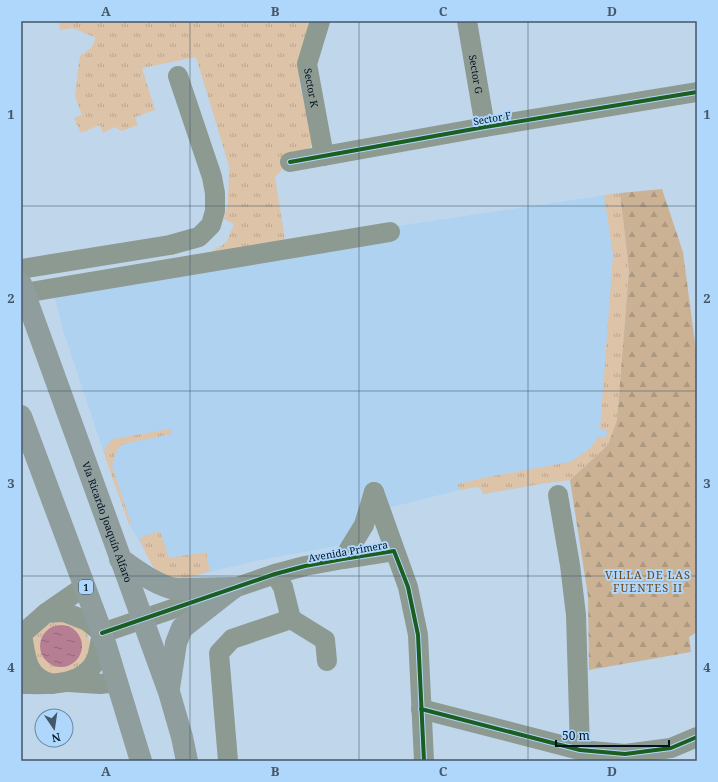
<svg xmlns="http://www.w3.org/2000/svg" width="718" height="782" font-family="'Noto Serif',serif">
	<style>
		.built { fill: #afd2f1 }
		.grass { fill: url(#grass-tufts); fill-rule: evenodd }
		.forest { fill: url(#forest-firs) }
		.water { fill: url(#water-ripples) }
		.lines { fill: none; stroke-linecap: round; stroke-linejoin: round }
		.minor { stroke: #8d9a91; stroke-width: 20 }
		.major { stroke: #8f9d9d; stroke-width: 22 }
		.cycleway-casing { stroke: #afd7fb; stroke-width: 6 }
		.cycleway { stroke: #1b5e20; stroke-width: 4 }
		.grid { fill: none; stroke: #445767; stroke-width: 1; stroke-opacity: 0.55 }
		.labels { text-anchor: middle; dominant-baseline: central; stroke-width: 4; stroke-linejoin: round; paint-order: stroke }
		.shield { fill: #afd7fb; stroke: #354d62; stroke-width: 1 }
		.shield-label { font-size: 9px; font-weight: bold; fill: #011221 }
		.street-label { font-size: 10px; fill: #011221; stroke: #afd7fb }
		.neighbourhood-label { font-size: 11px; letter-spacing: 1px; fill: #6c4518; stroke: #afd7fb }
		.neatline { fill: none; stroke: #445767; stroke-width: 1.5 }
		.grid-label { font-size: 13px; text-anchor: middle; font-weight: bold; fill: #445767 }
	</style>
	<defs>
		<pattern id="grass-tufts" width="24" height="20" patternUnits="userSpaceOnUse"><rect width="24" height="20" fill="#ddc3a7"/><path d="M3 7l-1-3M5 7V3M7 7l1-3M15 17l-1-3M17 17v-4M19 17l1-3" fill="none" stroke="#bca68f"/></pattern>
		<pattern id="forest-firs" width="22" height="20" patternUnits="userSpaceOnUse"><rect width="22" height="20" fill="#ccb295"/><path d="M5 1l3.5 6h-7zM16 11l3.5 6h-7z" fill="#ad9880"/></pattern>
		<pattern id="water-ripples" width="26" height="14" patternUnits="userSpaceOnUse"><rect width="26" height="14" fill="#b67e93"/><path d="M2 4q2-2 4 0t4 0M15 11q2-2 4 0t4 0" fill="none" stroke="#926678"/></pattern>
	</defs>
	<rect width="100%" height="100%" fill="#c0d6ea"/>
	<!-- built -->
	<polygon class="built" points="620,193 608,445 570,480 546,483 483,494 481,489 477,487 459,490 380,510 337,546 260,560 181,579 144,549 129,524 108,465 62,327 50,279 286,246 398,226"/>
	<!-- grass -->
	<g class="grass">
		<polygon points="59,21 311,21 299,62 300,86 313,143 306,152 290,162 275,177 286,246 211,252 226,243 234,224 224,219 228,203 229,166 196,57 142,68 155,110 135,117 138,125 122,131 114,127 103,133 100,125 81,133 74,118 82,115 75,96 80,56 91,48 96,38 73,28 60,30"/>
		<polygon points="620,193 629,270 617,420 608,445 570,480 546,483 483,494 481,489 477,487 459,490 458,484 488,477 570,462 588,450 599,437 606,437 607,433 606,429 600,429 613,255 604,195"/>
		<polygon points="170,429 172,431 171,434 123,444 116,451 112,466 131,523 129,524 108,465 104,452 105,448 113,439"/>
		<path d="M160 531 169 558 206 552 210 571C201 574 192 577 183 579 157 584 148 558 139 538Z"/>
		<path d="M57 618 82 628 88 636 90 645 88 654 85 663 70 674H51L43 669 36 662 32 643 35 634 40 626ZM43 635 63 667 57 666 50 664 40 648 41 641Z"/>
	</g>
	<!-- forest -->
	<polygon class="forest" points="662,189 683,252 697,358 697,632 689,637 691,652 589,670 588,596 570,480 608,445 617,420 629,270 620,193"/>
	<!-- water -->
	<circle class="water" cx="61" cy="646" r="21"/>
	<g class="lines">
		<!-- minor -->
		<g class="minor">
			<path id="s1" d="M320 21 307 64 324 156"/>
			<path id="s2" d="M467 21 485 127"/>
			<polyline points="290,162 485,127 697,92"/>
			<polyline points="21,269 170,245 199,237 211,225 215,211 215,193 212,177 178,76"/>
			<polyline points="24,293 390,232"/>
			<polyline points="374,492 408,587 418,635 424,761"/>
			<polyline points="558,495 570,565 576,615 580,750"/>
			<polyline points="343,559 364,525 374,492"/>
			<polyline points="46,613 85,586"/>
			<polyline points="291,619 325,640 327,661"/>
			<polyline points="102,633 275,574 305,566 343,559 394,551"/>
			<path d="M22 634C26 658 26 677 52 684"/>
			<polyline points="21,635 46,613 64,612 87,621 102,633"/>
			<polyline points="68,682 100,684 118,682"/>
			<path d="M21 684C46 684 83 688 96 660 99 652 100 642 102 633"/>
			<polyline points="421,709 580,750 625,754 671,748 697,737"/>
			<polyline points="228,761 219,653 232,639 291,619 283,587 275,574"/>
		</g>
		<!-- major -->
		<g class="major">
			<path id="s3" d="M21 284 169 692 182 737 187 761"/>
			<polyline points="21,416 102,633 141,761"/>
			<path d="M120 559C138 571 154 584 175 589L233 588"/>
			<polyline points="169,688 176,643 182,628 233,588"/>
		</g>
		<defs>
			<g id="cycleway">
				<polyline points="290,162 485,127 697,92"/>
				<polyline points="102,633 275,574 305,566 343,559 394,551 408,587 418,635 424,761"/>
				<polyline points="421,709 580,750 625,754 671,748 697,737"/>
			</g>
		</defs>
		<!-- cycleway casing -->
		<use href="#cycleway" class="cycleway-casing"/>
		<!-- cycleway -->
		<use href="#cycleway" class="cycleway"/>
	</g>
	<!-- grid -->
	<path class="grid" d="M190 21V761M359 21V761M528 21V761M21 206H697M21 391H697M21 576H697"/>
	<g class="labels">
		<!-- shield labels -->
		<rect class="shield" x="79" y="580" width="14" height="14" rx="3"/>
		<g class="shield-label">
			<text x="86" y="587">1</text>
		</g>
		<!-- street labels -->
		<g class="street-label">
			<text stroke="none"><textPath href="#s2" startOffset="54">Sector G</textPath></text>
			<text stroke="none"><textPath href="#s1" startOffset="69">Sector K</textPath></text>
			<text transform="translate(492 118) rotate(-10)">Sector F</text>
			<text stroke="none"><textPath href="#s3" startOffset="253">Vía Ricardo Joaquín Alfaro</textPath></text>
			<text transform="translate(348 551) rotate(-10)">Avenida Primera</text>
		</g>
		<!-- neighbourhood labels -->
		<g class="neighbourhood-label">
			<text x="648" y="574">VILLA DE LAS<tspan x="648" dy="13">FUENTES II</tspan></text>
		</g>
	</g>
	<!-- border -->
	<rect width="718" height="782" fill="none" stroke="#afd7fb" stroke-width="44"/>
	<!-- north arrow -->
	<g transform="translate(54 728) rotate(167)"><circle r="19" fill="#afd7fb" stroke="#6988a4"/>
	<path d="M0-3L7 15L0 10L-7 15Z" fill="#445767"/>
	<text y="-6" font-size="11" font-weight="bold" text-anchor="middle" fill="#011221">N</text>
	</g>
	<!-- scale -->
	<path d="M556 740v6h113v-6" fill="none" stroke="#011221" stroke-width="2"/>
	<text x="562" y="740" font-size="12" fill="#011221" stroke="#afd7fb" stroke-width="3" paint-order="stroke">50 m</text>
	<rect x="22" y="22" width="674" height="738" class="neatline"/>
	<g class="grid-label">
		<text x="106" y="16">A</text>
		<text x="275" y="16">B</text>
		<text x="443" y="16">C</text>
		<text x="612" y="16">D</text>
		<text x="11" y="119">1</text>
		<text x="707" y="119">1</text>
		<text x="11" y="303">2</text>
		<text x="707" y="303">2</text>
		<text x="11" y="488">3</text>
		<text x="707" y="488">3</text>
		<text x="11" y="672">4</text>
		<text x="707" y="672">4</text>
		<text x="106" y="776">A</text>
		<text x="275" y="776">B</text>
		<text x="443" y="776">C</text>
		<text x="612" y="776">D</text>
	</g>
</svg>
